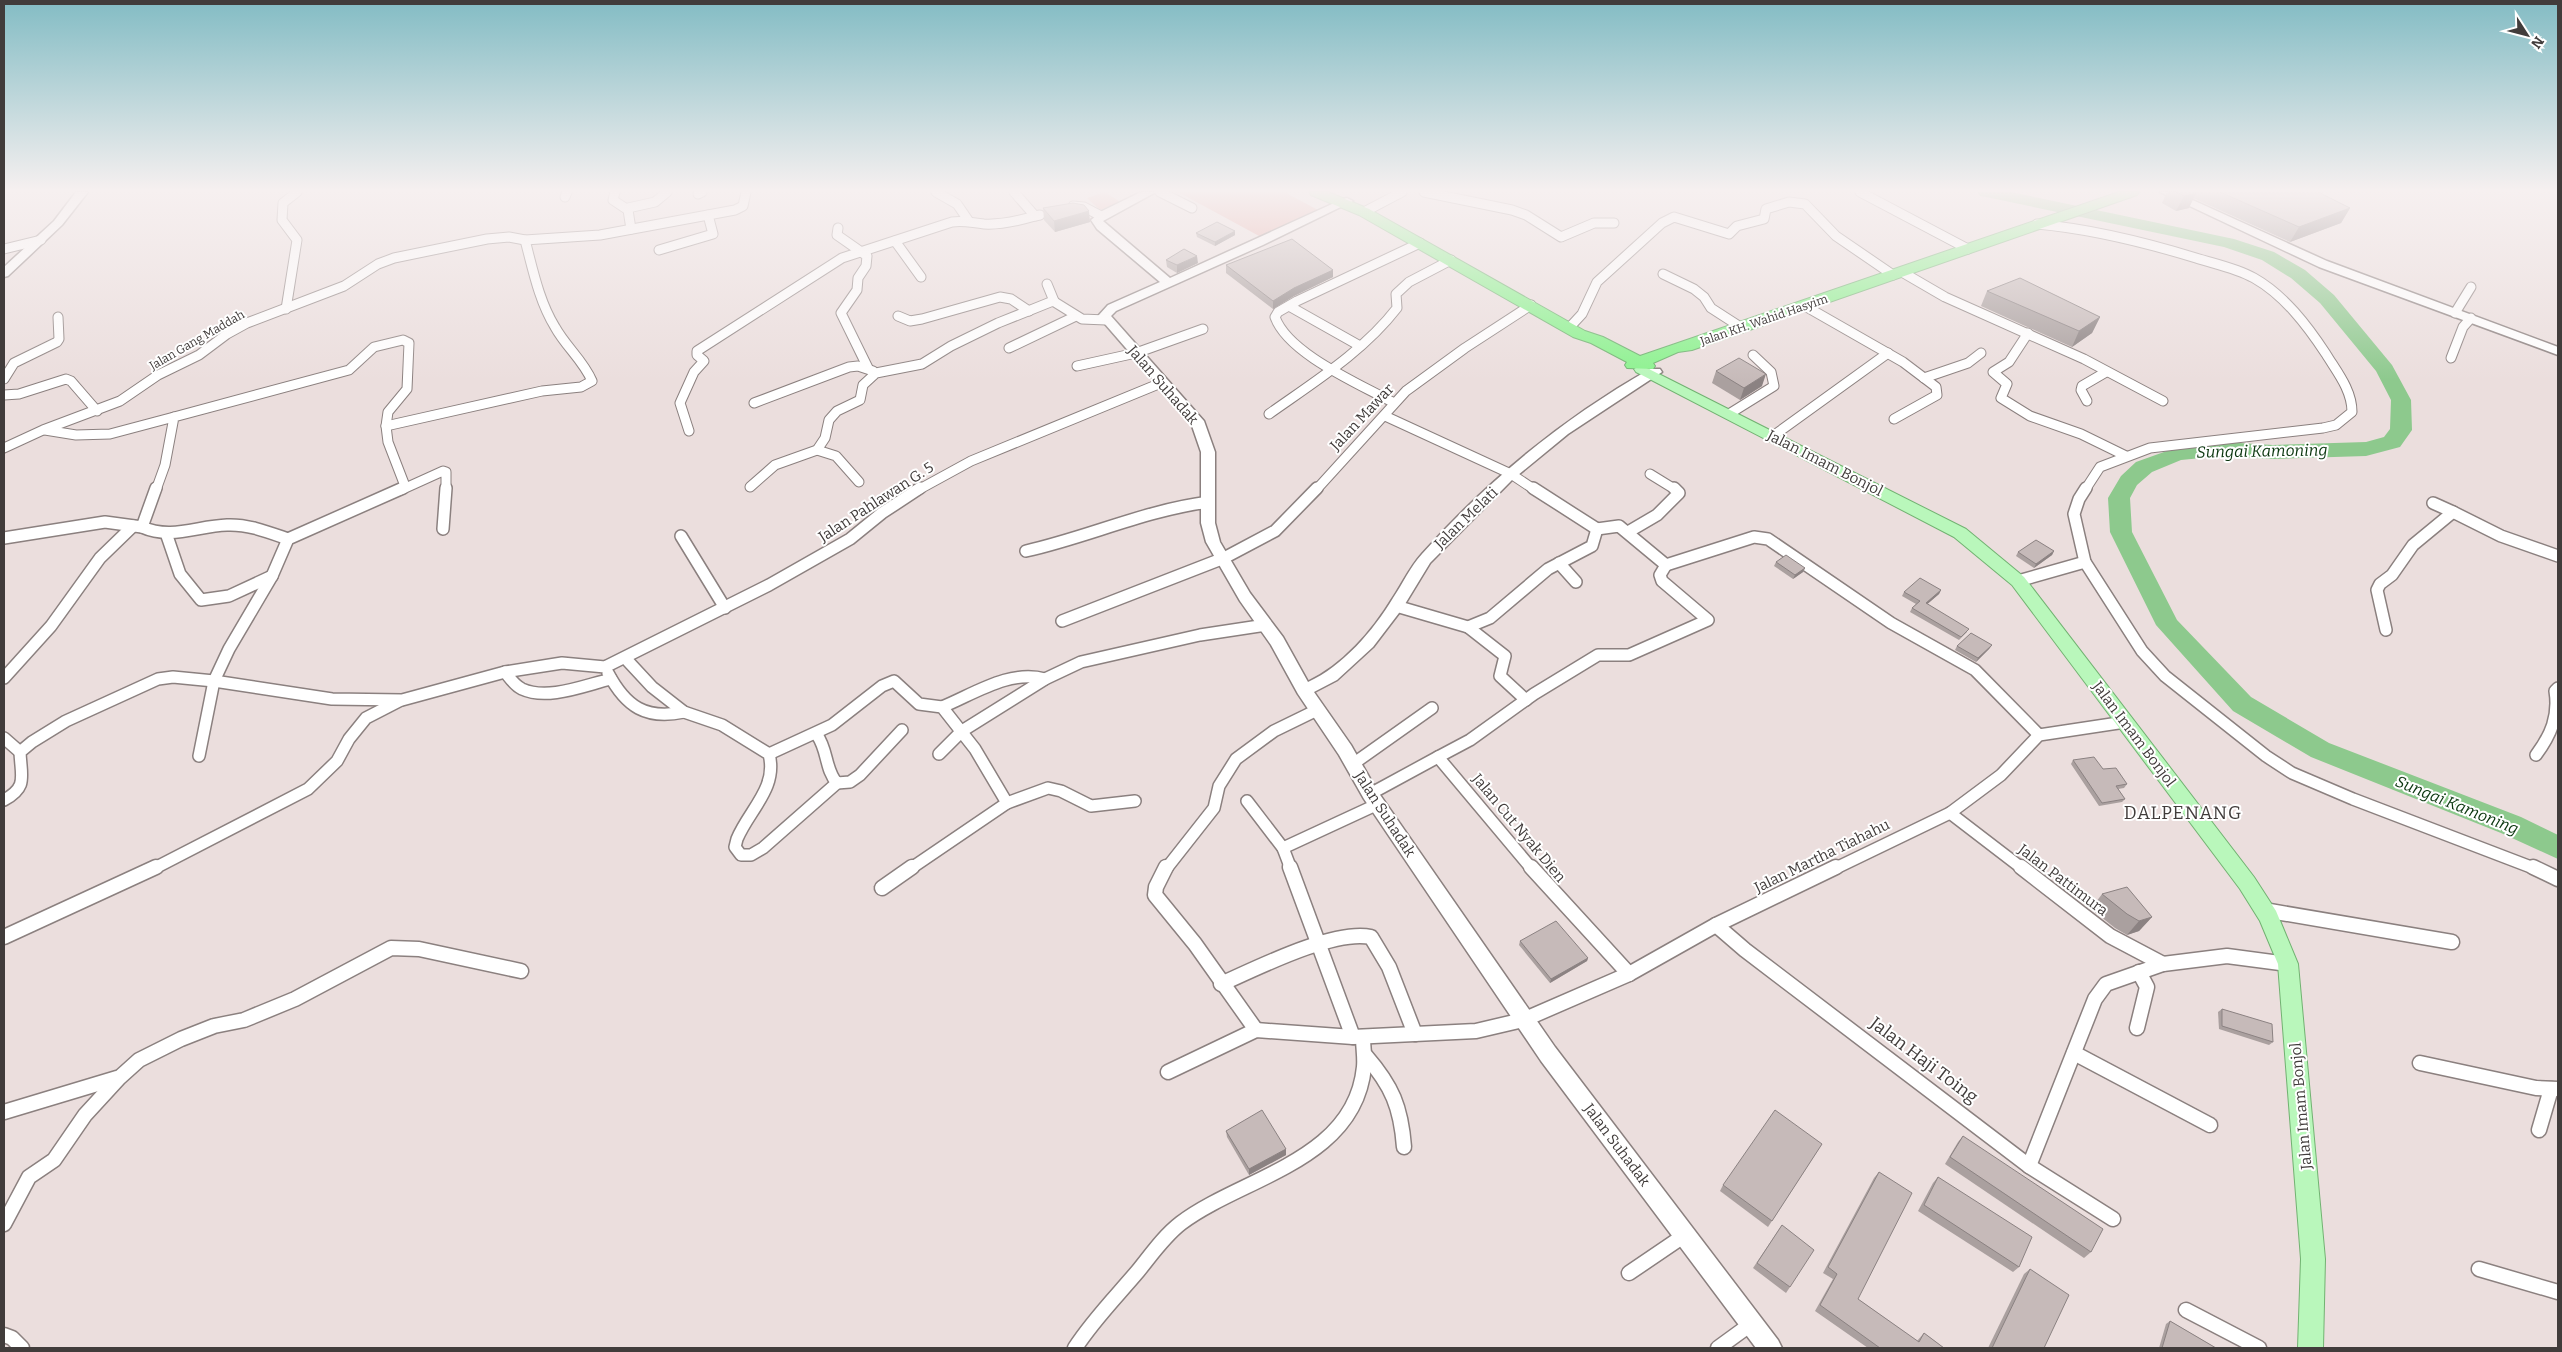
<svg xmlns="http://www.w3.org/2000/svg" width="2562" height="1352" font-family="Bitter,serif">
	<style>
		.green { fill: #e6a8a3 }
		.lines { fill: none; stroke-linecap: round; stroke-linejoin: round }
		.river { fill: #8dc98d; fill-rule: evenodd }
		.street-far2-casing { stroke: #8b807f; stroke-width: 11 }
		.street-far1-casing { stroke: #8b807f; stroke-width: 14 }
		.street-casing { stroke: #8b807f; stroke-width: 17 }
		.secondary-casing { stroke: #8b807f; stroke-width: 3 }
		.primary-casing { stroke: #71b271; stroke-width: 2 }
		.highway-casing { stroke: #71b271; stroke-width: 2 }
		.street-far2 { stroke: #fff; stroke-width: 9 }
		.street-far1 { stroke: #fff; stroke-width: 11 }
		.street { stroke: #fff; stroke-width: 14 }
		.secondary { fill: #fff; fill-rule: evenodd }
		.primary { fill: #b9f7bb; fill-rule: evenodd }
		.highway { fill: #8bf28e; fill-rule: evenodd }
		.wall { fill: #aaa09f }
		.shaded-wall { fill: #8b8282 }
		.building { fill: #c6bab9; stroke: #8b8282 }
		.labels { text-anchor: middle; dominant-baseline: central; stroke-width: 4; stroke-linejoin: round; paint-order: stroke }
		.far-street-label { font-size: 12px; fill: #413c3b; stroke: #fff }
		.street-label { font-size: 15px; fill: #413c3b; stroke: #fff }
		.water-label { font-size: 16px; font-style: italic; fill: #09350d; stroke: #fff }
		.quarter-label { font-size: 18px; letter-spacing: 1px; fill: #413c3b; stroke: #fff }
		.near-street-label { font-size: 18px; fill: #413c3b; stroke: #fff }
	</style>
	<rect width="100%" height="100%" fill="#ebdedd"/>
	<!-- green -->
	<g class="green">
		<polygon points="1105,192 1120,202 1100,210 1087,198"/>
		<polygon points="1178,192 1284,192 1318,210 1261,237"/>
	</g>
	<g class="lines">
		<!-- river -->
		<polygon class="river" points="1977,192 2011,192 2234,239 2274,252 2305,270 2334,295 2392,365 2411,400 2412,430 2400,447 2366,456 2273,459 2222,456 2181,460 2152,472 2137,485 2130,498 2132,532 2177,620 2251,697 2329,743 2521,817 2558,835 2558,859 2501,833 2311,757 2233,711 2156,625 2110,532 2108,498 2121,476 2136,462 2178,447 2222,442 2273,445 2366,442 2384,437 2390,429 2391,400 2376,371 2320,303 2291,278 2262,260 2224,247 1986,197 1980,196"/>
		<defs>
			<g id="street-far2">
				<polyline points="615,192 613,200 628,210 631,229"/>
				<polyline points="936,192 957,204 968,220"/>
				<polyline points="1014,192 1035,216 1040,215"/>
				<polyline points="1160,192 1192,208"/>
				<polyline points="1424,192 1512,210 1526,215 1561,237 1594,223 1614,223"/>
				<polyline points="1860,192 1968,249"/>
				<polyline points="698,194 702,192"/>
				<polyline points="565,197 567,192"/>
				<polyline points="1073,206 1084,207 1101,216"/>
				<polyline points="628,208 655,202 667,192"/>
				<polyline points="1364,212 1402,192"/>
				<path d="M2037 224C2092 229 2144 242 2196 258 2215 264 2236 268 2254 278 2284 295 2307 325 2326 354 2337 372 2352 390 2352 412L2336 425 2323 428 2150 448 2100 467 2085 490"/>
				<polyline points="838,228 837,235 867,256 866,266 858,278 857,290 841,313 868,368"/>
				<polyline points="895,241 921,277"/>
				<polyline points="4,249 41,240"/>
				<polyline points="659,250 713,234 708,215"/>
				<polyline points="1902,272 1945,297 2084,359 2163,401"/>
				<polyline points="1663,274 1694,289 1704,297 1711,308 1742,328"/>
				<polyline points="1047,284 1054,301"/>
				<polyline points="1289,306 1360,346"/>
				<polyline points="1805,306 1903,362 1936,387 1937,395 1894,419"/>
				<polyline points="286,309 297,240 282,220 283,203 297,192"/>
				<polyline points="2455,313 2471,287"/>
				<polyline points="898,316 910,321 922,319 1000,297 1011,299 1029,311"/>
				<polyline points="1569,328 1582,314 1597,282 1662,223 1674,217 1729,234 1737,226 1764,219 1766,209 1789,202 1805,204 1836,236 1893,275"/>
				<polyline points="2028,333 2009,362 1993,372 2007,384 2001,398 2030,416 2081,434 2126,456"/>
				<polyline points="1009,348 1076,316"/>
				<polyline points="2451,358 2463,327 2471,318"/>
				<polyline points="1077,366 1136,353 1203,329"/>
				<polyline points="1924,378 1968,363 1981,353"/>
				<polyline points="4,379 14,363 57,342 59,339 58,317"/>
				<polyline points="4,395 19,394 66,379 71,381 97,411"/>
				<polyline points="2087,401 2081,390 2082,386 2106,372"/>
				<polyline points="754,403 849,367 858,366 873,371"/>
				<path d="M1394 403C1360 384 1288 354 1275 317L1278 312 1297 301 1420 243"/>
				<path d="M1269 414C1314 382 1363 352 1397 308L1396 294 1409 282 1451 260"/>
				<polyline points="1729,414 1774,386 1771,372 1753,355"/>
				<polyline points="1385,416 1511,474 1535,490"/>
				<path d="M386 426 542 391 581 387 592 381C583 360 566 347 555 327 539 301 533 270 525 240"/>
				<polyline points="45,430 76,435 110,434 174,417"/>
				<path d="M689 431 680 403 694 372 704 361 697 355V351L842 258 952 222C964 220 972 223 984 224 1001 225 1018 221 1035 216"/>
				<polyline points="1773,436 1888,353"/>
				<polyline points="4,448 43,430 120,401 158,375 199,355 227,334 247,323 344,286 378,264 394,258 487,239 509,237 525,240 600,235 735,210 743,206 746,192"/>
				<polyline points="817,450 836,456 859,482"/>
				<polyline points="1650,474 1676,490"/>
				<polyline points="750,487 775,465 817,450 825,438 829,420 837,411 860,400 863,385 876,373 922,364 951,346 998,323 1053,301 1082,319 1106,320"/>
				<polyline points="156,490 165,465 174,417 349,370 374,347 403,340 409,343 407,389 388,412 386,426 388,442 405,486"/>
				<polyline points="401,490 443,471 446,472 446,490"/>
				<polyline points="918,490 971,461 1161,383"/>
				<polyline points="1316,490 1406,391 1465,348 1531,305"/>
			</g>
			<g id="street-far1">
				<polyline points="1533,488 1597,529"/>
				<polyline points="2086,488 2079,499 2074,514 2085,562 2142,651 2165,676 2266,756 2292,773 2353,799 2536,869"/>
				<polyline points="2433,503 2453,512"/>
				<path d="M142 527C171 540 197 526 227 525 248 524 268 532 288 539"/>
				<polyline points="443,529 446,488"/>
				<polyline points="1628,532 1657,515 1679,493 1674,488"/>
				<polyline points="166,533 180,574 201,600 229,596 272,576"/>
				<polyline points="681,536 725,608"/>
				<polyline points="4,538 105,522 142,527 156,488"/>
				<path d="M1026 551C1088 537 1146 510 1209 502"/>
				<polyline points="1559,563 1576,582"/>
				<polyline points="1666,565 1754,537 1768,539 1891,623 1975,670 2039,735"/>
				<polyline points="2018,581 2085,562"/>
				<polyline points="1396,606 1468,627 1490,618 1548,569 1592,546 1597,529"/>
				<polyline points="1062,621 1224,558 1275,531 1317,488"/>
				<polyline points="1468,627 1505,656 1500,676 1526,700"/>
				<polyline points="2386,630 2377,590 2380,584 2392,575 2413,545 2453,512 2501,536 2558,556"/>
				<path d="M626 659 652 687 684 712 722 725 769 754C778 788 749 810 737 839L735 847 741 855H751L763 848 837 783"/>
				<path d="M505 672C510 678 514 685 522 689 548 701 585 685 611 679"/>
				<path d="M608 673C626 707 646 720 684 712"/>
				<polyline points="4,678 51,626 100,558 133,526"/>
				<path d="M942 707C974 694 1010 669 1045 679"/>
				<path d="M817 735C828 750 825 770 837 783L850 782 860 775 902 730"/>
				<polyline points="4,738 20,752"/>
				<polyline points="769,754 832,725 882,686 894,681 919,704 942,707 975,749 1007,803 1048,788 1061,791 1091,806 1135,801"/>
				<polyline points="939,754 962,731 1045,679 1081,662 1200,635 1266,625"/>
				<path d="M2536 755C2551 735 2559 716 2555 691L2558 688"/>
				<polyline points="199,756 214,681 229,649 272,576 288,539 403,488"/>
				<polyline points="1438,757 1470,740 1534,694 1598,655 1629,655 1708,620 1662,581 1660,575 1666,565 1619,526 1597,529"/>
				<polyline points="1353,764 1432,708"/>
				<polyline points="1370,794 1438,757 1532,869"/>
				<path d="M4 800C28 787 21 777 20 752L32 742 66 721 158 679 173 677 214 681 332 699 402 700 505 672 562 663 605 667 769 585 850 539 882 513 920 488"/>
				<polyline points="1247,801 1283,848"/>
				<polyline points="1950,813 2023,869"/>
				<polyline points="153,869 308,789 337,761 349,739 366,718 399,701"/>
				<polyline points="910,869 1007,803"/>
				<polyline points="1166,869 1214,808 1219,786 1236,759 1274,731 1317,710"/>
				<polyline points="1291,869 1283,848 1378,804"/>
				<polyline points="1834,869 1950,813 2001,775 2039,735 2125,722"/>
			</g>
			<g id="street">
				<polyline points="1166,867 1156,887 1155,895 1195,944 1256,1030"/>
				<polyline points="1290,867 1353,1037"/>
				<polyline points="1531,867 1629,974"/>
				<polyline points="2021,867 2110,936 2163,964"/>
				<polyline points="2533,867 2558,879"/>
				<polyline points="882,888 912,867"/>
				<polyline points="2264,910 2452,942"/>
				<polyline points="1716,925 1745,950 2029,1166 2113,1219"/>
				<polyline points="4,937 156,867"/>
				<path d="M1221 984C1257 968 1334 929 1371 937L1389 967 1415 1034"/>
				<polyline points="2137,1028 2147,987 2139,972"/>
				<polyline points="2074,1053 2210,1125"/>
				<path d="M1366 1056C1392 1086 1401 1107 1404 1147"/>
				<polyline points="2420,1063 2536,1088 2558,1089"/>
				<polyline points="1168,1072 1256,1030 1353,1037 1476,1031 1523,1020 1629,974 1716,925 1836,867"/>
				<polyline points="4,1112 117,1078"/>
				<polyline points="2539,1130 2551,1089"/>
				<polyline points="2029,1166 2095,999 2106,984 2163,964 2227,956 2288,964"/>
				<polyline points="4,1224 29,1177 54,1160 85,1115 119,1078 139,1060 181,1039 214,1026 244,1020 295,999 391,948 419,949 521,971"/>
				<polyline points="2479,1269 2558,1292"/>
				<polyline points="1629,1273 1685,1235"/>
				<polyline points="2186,1310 2259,1348"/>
				<polyline points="4,1335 12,1338 22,1348"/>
				<path d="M1075 1348C1093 1320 1116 1297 1138 1271 1151 1255 1164 1236 1181 1223 1242 1177 1355 1161 1364 1067 1365 1058 1363 1047 1363 1037"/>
				<polyline points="1718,1348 1751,1324"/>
			</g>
			<g id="secondary">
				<polygon points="76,192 88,192 62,225 8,276 4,277 4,267 54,221"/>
				<path d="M1141 192H1156L1103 221 1170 278 1343 199 1347 198 1353 201 1263 245 1116 311 1111 316 1204 421 1215 452V523L1220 542 1250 593 1283 637 1308 682C1343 666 1373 631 1393 598 1403 583 1410 567 1422 554 1488 480 1564 418 1650 369H1660L1662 372 1568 434 1512 480 1430 563 1402 609 1373 647 1337 680 1314 692 1351 745 1376 789 1555 1047 1778 1340 1782 1348H1756L1541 1061 1364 799 1339 755 1298 694 1271 645 1240 601 1206 542 1201 523V452L1191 423 1098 316 1108 305 1160 282 1097 229 1091 220 1102 211Z"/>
				<polygon points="2160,192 2175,192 2327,261 2558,347 2558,355 2319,267"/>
			</g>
			<polygon id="primary" points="1641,365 1966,529 2024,577 2254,877 2276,911 2298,964 2325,1259 2323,1348 2298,1348 2301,1259 2278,964 2260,921 2240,889 2012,585 1954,537 1636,372 1634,369"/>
			<polygon id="highway" points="1309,192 1328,192 1369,209 1585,331 1603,337 1640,356 2119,192 2139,192 2137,195 1692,350 1678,352 1653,363 1655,366 1653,369 1627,368 1625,365 1627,362 1591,343 1573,337 1359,215 1311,195"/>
		</defs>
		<!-- street-far2 casing -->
		<use href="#street-far2" class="street-far2-casing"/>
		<!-- street-far1 casing -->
		<use href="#street-far1" class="street-far1-casing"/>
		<!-- street casing -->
		<use href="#street" class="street-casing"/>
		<!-- secondary casing -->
		<use href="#secondary" class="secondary-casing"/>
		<!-- primary casing -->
		<use href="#primary" class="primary-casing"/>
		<!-- highway casing -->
		<use href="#highway" class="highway-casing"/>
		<!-- street-far2 -->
		<use href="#street-far2" class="street-far2"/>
		<!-- street-far1 -->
		<use href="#street-far1" class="street-far1"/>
		<!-- street -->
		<use href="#street" class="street"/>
		<!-- secondary -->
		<use href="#secondary" class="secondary"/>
		<!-- primary -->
		<use href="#primary" class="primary"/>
		<!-- highway -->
		<use href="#highway" class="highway"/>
	</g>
	<!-- wall -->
	<g class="wall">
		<polygon points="2167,192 2318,192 2350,208 2341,223 2290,242 2193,198 2189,208 2176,211 2162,203"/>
		<polygon points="1043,208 1090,222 1055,232 1044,220"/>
		<polygon points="1196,233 1235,235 1215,246 1197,237"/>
		<polygon points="1166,260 1198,263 1177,273 1167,267"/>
		<polygon points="1226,265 1333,270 1333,277 1294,296 1273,309 1226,273"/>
		<polygon points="1987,291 2100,317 2092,333 2072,347 1981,306"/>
		<polygon points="1716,371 1762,386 1740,400 1712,383"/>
		<polygon points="2054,551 2052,555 2034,568 2016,556 2018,552"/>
		<polygon points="1776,562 1805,568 1803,572 1793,579 1774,566"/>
		<polygon points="1941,590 1939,594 1927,604 1967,632 1959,640 1910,612 1912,608 1916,604 1902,596 1904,592"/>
		<polygon points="1992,645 1989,649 1976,662 1955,650 1957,646"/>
		<polygon points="2073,760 2103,769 2127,784 2124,788 2118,789 2125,799 2122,802 2099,806 2071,764"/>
		<polygon points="2102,894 2152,917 2139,931 2127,935 2115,928 2091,909"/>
		<polygon points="1520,941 1588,958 1587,961 1550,983 1519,945"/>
		<polygon points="2222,1009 2273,1042 2269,1045 2219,1029 2218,1012"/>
		<polygon points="1226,1131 1286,1149 1286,1155 1249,1175 1227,1137"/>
		<polygon points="1963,1136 2091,1252 2084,1258 1945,1164 1958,1142"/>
		<polygon points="1822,1144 1768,1227 1720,1191 1723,1185"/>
		<polygon points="1879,1172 1858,1299 1917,1341 1924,1333 1944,1348 1868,1348 1815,1311 1833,1279 1823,1273 1874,1178"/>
		<polygon points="1938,1177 2019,1267 2013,1272 1918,1211 1933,1183"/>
		<polygon points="1782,1225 1790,1287 1786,1293 1753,1268"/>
		<polygon points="2030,1269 2044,1348 1988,1348 2024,1274"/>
		<polygon points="2170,1321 2216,1348 2159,1348 2166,1324"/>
	</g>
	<!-- shaded-wall -->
	<g class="shaded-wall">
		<polygon points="2196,193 2189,208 2176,211 2184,196"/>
		<polygon points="2350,208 2341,223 2290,242 2299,227"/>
		<polygon points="1089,211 1090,222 1055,232 1054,221"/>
		<polygon points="1235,231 1235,235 1215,246 1215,242"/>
		<polygon points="1197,256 1198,263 1177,273 1177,265"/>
		<polygon points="1333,270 1333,277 1294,296 1273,309 1273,301 1294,288"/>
		<polygon points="2100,317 2092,333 2072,347 2079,331"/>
		<polygon points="1766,374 1762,386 1740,400 1744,388"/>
		<polygon points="2054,551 2052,555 2034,568 2036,564"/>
		<polygon points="1805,568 1803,572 1793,579 1795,575"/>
		<polygon points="1941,590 1939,594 1924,607 1926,603"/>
		<polygon points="1992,645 1989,649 1976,662 1978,658"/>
		<polygon points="2152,917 2139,931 2127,935 2139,921"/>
		<polygon points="1588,958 1587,961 1550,983 1551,979"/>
		<polygon points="1286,1149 1286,1155 1249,1175 1249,1169"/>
	</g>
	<!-- building -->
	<g class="building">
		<polygon points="2176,192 2194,192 2196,193 2184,196"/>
		<polygon points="2220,192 2318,192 2350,208 2299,227"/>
		<polygon points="1073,203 1084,205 1089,211 1054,221 1043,208"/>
		<polygon points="1217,222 1235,231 1215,242 1196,233"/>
		<polygon points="1292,239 1333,270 1294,288 1273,301 1226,265"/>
		<polygon points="1184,249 1197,256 1177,265 1166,260"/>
		<polygon points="2020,278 2100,317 2079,331 1987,291"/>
		<polygon points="1739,358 1766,374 1744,388 1716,371"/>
		<polygon points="2036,540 2054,551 2036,564 2018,552"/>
		<polygon points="1786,555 1805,568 1795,575 1776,562"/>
		<polygon points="1920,578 1941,590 1926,603 1969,629 1961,637 1912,608 1920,601 1904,592"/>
		<polygon points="1971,633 1992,645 1978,658 1957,646"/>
		<polygon points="2094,757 2103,769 2116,768 2127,784 2116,786 2125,799 2102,803 2073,760"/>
		<polygon points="2127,887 2152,917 2139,921 2127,914 2102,894"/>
		<polygon points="1556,921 1588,958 1551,979 1520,941"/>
		<polygon points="2222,1009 2272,1024 2273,1042 2222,1026"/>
		<polygon points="1262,1110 1286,1149 1249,1169 1226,1131"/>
		<polygon points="1775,1110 1822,1144 1772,1221 1723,1185"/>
		<polygon points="1963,1136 2103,1229 2091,1252 1950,1157"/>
		<polygon points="1879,1172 1912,1193 1858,1299 1919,1342 1924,1333 1944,1348 1880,1348 1820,1305 1837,1274 1828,1267"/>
		<polygon points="1938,1177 2032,1237 2019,1267 1924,1205"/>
		<polygon points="1782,1225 1814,1250 1790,1287 1757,1263"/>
		<polygon points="2030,1269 2069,1295 2044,1348 1992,1348"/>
		<polygon points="2170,1321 2216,1348 2162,1348"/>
	</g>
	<!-- sky -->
	<linearGradient id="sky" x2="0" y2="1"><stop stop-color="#83bcc4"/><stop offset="0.5" stop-color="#f6f0f0"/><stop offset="1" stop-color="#f6f0f0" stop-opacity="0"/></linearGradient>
	<rect width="2562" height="381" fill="url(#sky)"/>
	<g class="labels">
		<!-- far-street labels -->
		<g class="far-street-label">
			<text transform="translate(1764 320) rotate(-19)">Jalan KH. Wahid Hasyim</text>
			<text transform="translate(197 340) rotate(-30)">Jalan Gang Maddah</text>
		</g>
		<!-- street labels -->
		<g class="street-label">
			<text transform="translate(1163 385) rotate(49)">Jalan Suhadak</text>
			<text transform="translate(1362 417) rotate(-47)">Jalan Mawar</text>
			<text transform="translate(1825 463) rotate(27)">Jalan Imam Bonjol</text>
			<text transform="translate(876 502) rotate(-33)">Jalan Pahlawan G. 5</text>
			<text transform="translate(1466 518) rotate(-44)">Jalan Melati</text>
			<text transform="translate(2134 734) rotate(53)">Jalan Imam Bonjol</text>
			<text transform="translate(1385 814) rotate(57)">Jalan Suhadak</text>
			<text transform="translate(1519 828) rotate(50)">Jalan Cut Nyak Dien</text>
			<text transform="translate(1822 856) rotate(-26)">Jalan Martha Tiahahu</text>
			<text transform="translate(2063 880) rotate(37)">Jalan Pattimura</text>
			<text transform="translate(2301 1106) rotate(-95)">Jalan Imam Bonjol</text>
			<text transform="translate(1617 1145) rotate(53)">Jalan Suhadak</text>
		</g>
		<!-- water labels -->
		<g class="water-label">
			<text transform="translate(2262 451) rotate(-1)">Sungai Kamoning</text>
			<text transform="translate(2457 805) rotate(22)">Sungai Kamoning</text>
		</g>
		<!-- quarter labels -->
		<g class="quarter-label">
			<text x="2183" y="813">DALPENANG</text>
		</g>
		<!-- near-street labels -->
		<g class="near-street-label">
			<text transform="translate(1924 1060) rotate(37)">Jalan Haji Toing</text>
		</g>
	</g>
	<!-- border -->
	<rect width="2562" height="1352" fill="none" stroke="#413c3b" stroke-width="10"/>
	<!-- north arrow -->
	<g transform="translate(2527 35) rotate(126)" stroke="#ffffff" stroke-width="4" paint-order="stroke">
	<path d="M0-4L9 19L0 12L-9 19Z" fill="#413c3b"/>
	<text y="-8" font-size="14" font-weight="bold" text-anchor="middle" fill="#413c3b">N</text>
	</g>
</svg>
